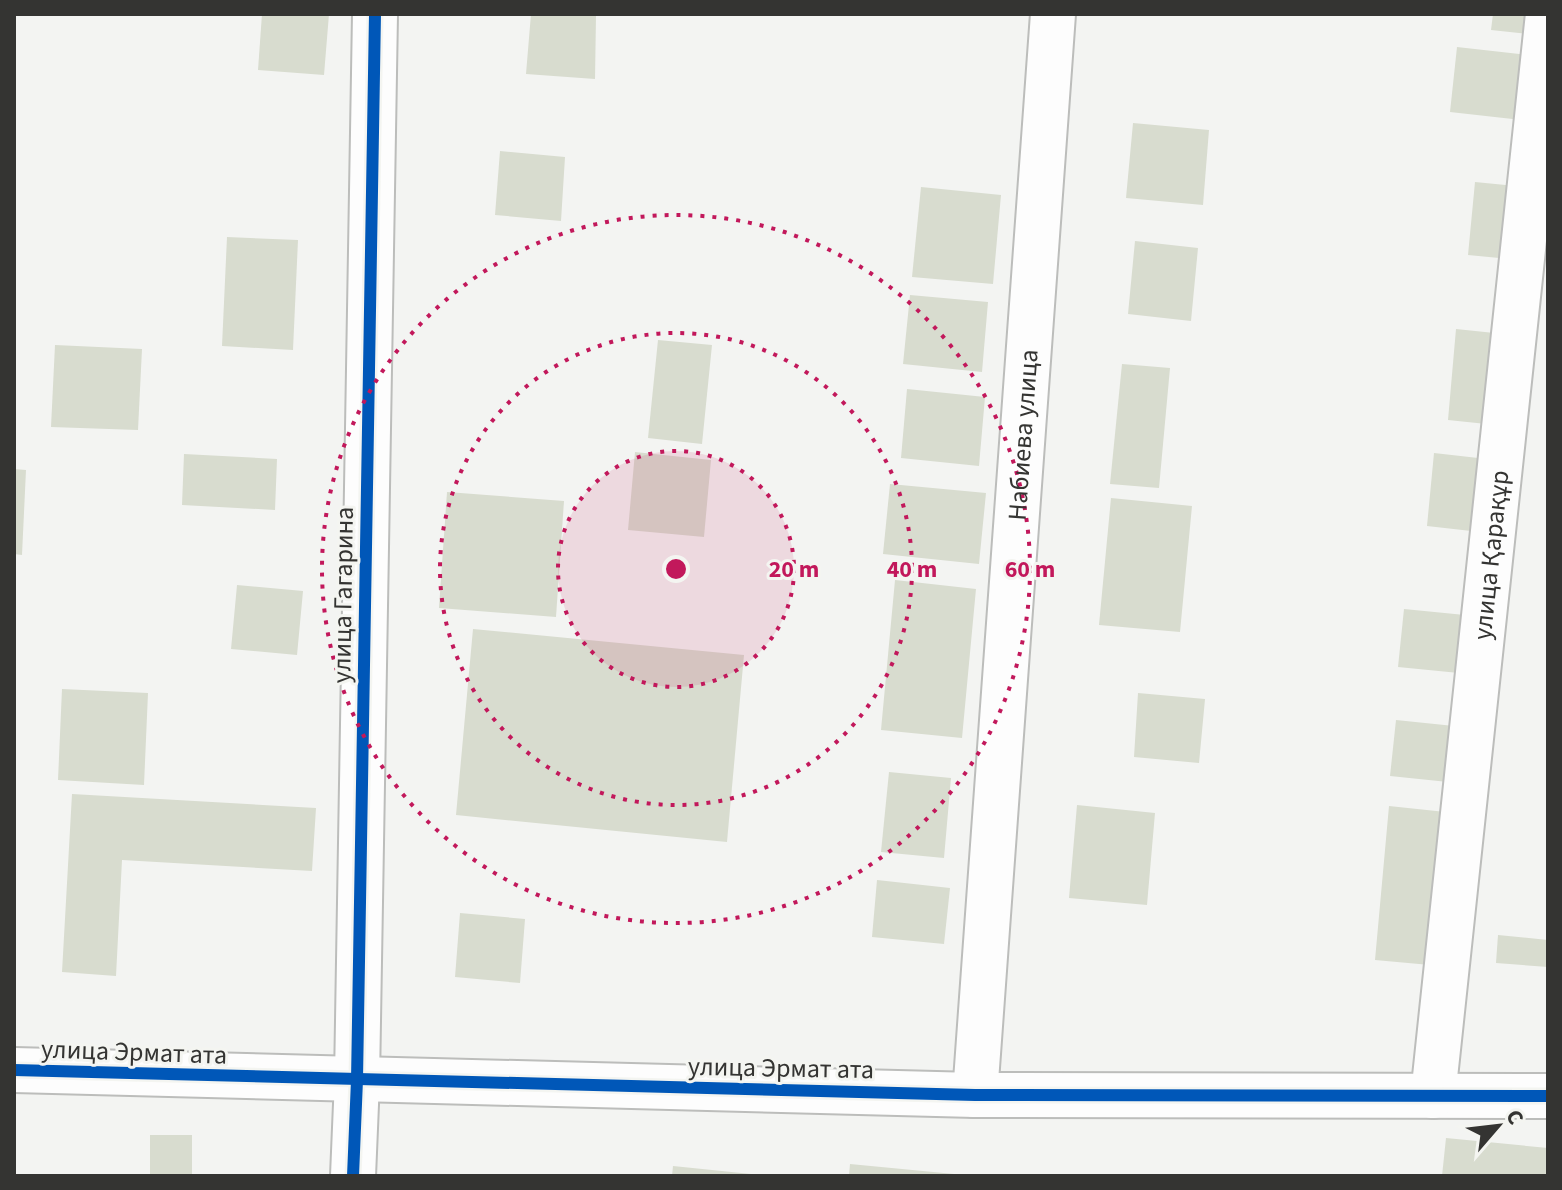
<svg xmlns="http://www.w3.org/2000/svg" width="1562" height="1190" font-family="'Source Sans 3',sans-serif">
	<style>
		.building { fill: #d8dccf }
		.lines { fill: none; stroke-linecap: round; stroke-linejoin: round }
		.minor-casing { stroke: #bcbdbb; stroke-width: 48 }
		.minor { stroke: #fdfdfd; stroke-width: 44 }
		.cycleway-casing { stroke: #f4f5f1; stroke-width: 17 }
		.cycleway { stroke: #0057b8; stroke-width: 12 }
		.ring { fill: none; stroke: #c2185b; stroke-width: 4; stroke-dasharray: 4 8 }
		.labels { text-anchor: middle; dominant-baseline: central; stroke-width: 6; stroke-linejoin: round; paint-order: stroke }
		.street-label { font-size: 26px; fill: #343432; stroke: #f4f5f1 }
		.centre { fill: #c2185b; stroke: #f4f5f1; stroke-width: 4 }
		.ring-label { font-size: 24px; text-anchor: middle; font-weight: bold; fill: #c2185b; stroke: #f4f5f1; stroke-width: 6; stroke-linejoin: round; paint-order: stroke }
	</style>
	<rect width="100%" height="100%" fill="#f3f4f2"/>
	<!-- building -->
	<g class="building">
		<polygon points="262,14 329,14 324,75 258,70"/>
		<polygon points="531,14 596,16 595,79 526,74"/>
		<polygon points="1493,14 1548,14 1546,36 1491,30"/>
		<polygon points="1457,47 1538,56 1531,121 1450,112"/>
		<polygon points="1133,123 1209,130 1203,205 1126,198"/>
		<polygon points="500,151 565,157 561,221 495,215"/>
		<polygon points="1475,182 1527,187 1520,260 1468,255"/>
		<polygon points="921,187 1001,195 993,284 912,277"/>
		<polygon points="227,237 298,240 293,350 222,346"/>
		<polygon points="1135,241 1198,248 1191,321 1128,314"/>
		<polygon points="910,295 988,302 982,372 903,364"/>
		<polygon points="1456,329 1504,334 1496,425 1448,420"/>
		<polygon points="658,340 712,345 702,444 648,438"/>
		<polygon points="55,345 142,349 138,430 51,427"/>
		<polygon points="1122,364 1170,368 1159,488 1110,484"/>
		<polygon points="907,389 985,397 979,466 901,458"/>
		<polygon points="635,452 711,460 704,537 628,530"/>
		<polygon points="1434,453 1487,459 1480,532 1427,526"/>
		<polygon points="184,454 277,459 275,510 182,505"/>
		<polygon points="14,469 26,470 22,555 14,554"/>
		<polygon points="890,484 986,493 979,564 883,554"/>
		<polygon points="447,492 564,501 556,617 439,608"/>
		<polygon points="1111,498 1192,506 1180,632 1099,625"/>
		<polygon points="895,580 976,589 962,738 881,730"/>
		<polygon points="237,585 303,591 297,655 231,649"/>
		<polygon points="1404,609 1475,616 1469,674 1398,667"/>
		<polygon points="473,629 744,655 727,842 456,815"/>
		<polygon points="62,689 148,693 144,785 58,780"/>
		<polygon points="1138,693 1205,699 1199,763 1134,757"/>
		<polygon points="1396,720 1454,726 1448,782 1390,776"/>
		<polygon points="889,772 951,778 944,858 881,852"/>
		<polygon points="72,794 316,808 312,871 122,860 116,976 62,972"/>
		<polygon points="1077,805 1155,813 1147,905 1069,898"/>
		<polygon points="1389,806 1455,813 1441,966 1375,960"/>
		<polygon points="877,880 950,888 944,944 872,937"/>
		<polygon points="460,913 525,919 520,983 455,977"/>
		<polygon points="1498,935 1548,940 1548,967 1496,963"/>
		<rect x="150" y="1135" width="42" height="41"/>
		<polygon points="1446,1138 1548,1148 1548,1176 1442,1176"/>
		<polygon points="850,1164 954,1174 954,1176 849,1176"/>
		<polygon points="673,1166 751,1174 751,1176 672,1176"/>
	</g>
	<g class="lines">
		<defs>
			<g id="minor">
				<polyline points="14,1070 975,1095 1548,1096"/>
				<path id="s1" d="M975 1095 1053 14"/>
				<path id="s2" d="M1433 1096 1548 14"/>
				<polyline points="353,1176 357,1080 375,14"/>
			</g>
		</defs>
		<!-- minor casing -->
		<use href="#minor" class="minor-casing"/>
		<!-- minor -->
		<use href="#minor" class="minor"/>
		<defs>
			<g id="cycleway">
				<polyline points="14,1070 975,1095 1548,1096"/>
				<polyline points="353,1176 357,1080 375,14"/>
			</g>
		</defs>
		<!-- cycleway casing -->
		<use href="#cycleway" class="cycleway-casing"/>
		<!-- cycleway -->
		<use href="#cycleway" class="cycleway"/>
	</g>
	<!-- distance rings -->
	<circle cx="676" cy="569" r="118" fill="#c2185b" fill-opacity=".12"/>
	<g class="ring">
		<circle cx="676" cy="569" r="118"/>
		<circle cx="676" cy="569" r="236"/>
		<circle cx="676" cy="569" r="354"/>
	</g>
	<g class="labels">
		<!-- street labels -->
		<g class="street-label">
			<text stroke="none"><textPath href="#s1" startOffset="662">Набиева улица</textPath></text>
			<text stroke="none"><textPath href="#s2" startOffset="544">улица Қарақұр</textPath></text>
			<text transform="translate(343 595) rotate(-89)">улица Гагарина</text>
			<text transform="translate(134 1052) rotate(2)">улица Эрмат ата</text>
			<text transform="translate(781 1068) rotate(1)">улица Эрмат ата</text>
		</g>
	</g>
	<circle cx="676" cy="569" r="12" class="centre"/>
	<g class="ring-label">
		<text x="794" y="577">20 m</text>
		<text x="912" y="577">40 m</text>
		<text x="1030" y="577">60 m</text>
	</g>
	<!-- border -->
	<rect width="1562" height="1190" fill="none" stroke="#343432" stroke-width="32"/>
	<!-- north arrow -->
	<g transform="translate(1498 1126) rotate(62)" stroke="#f4f5f1" stroke-width="6" paint-order="stroke">
	<path d="M0-6L14 30L0 20L-14 30Z" fill="#343432"/>
	<text y="-12" font-size="22" font-weight="bold" text-anchor="middle" fill="#343432">С</text>
	</g>
</svg>
